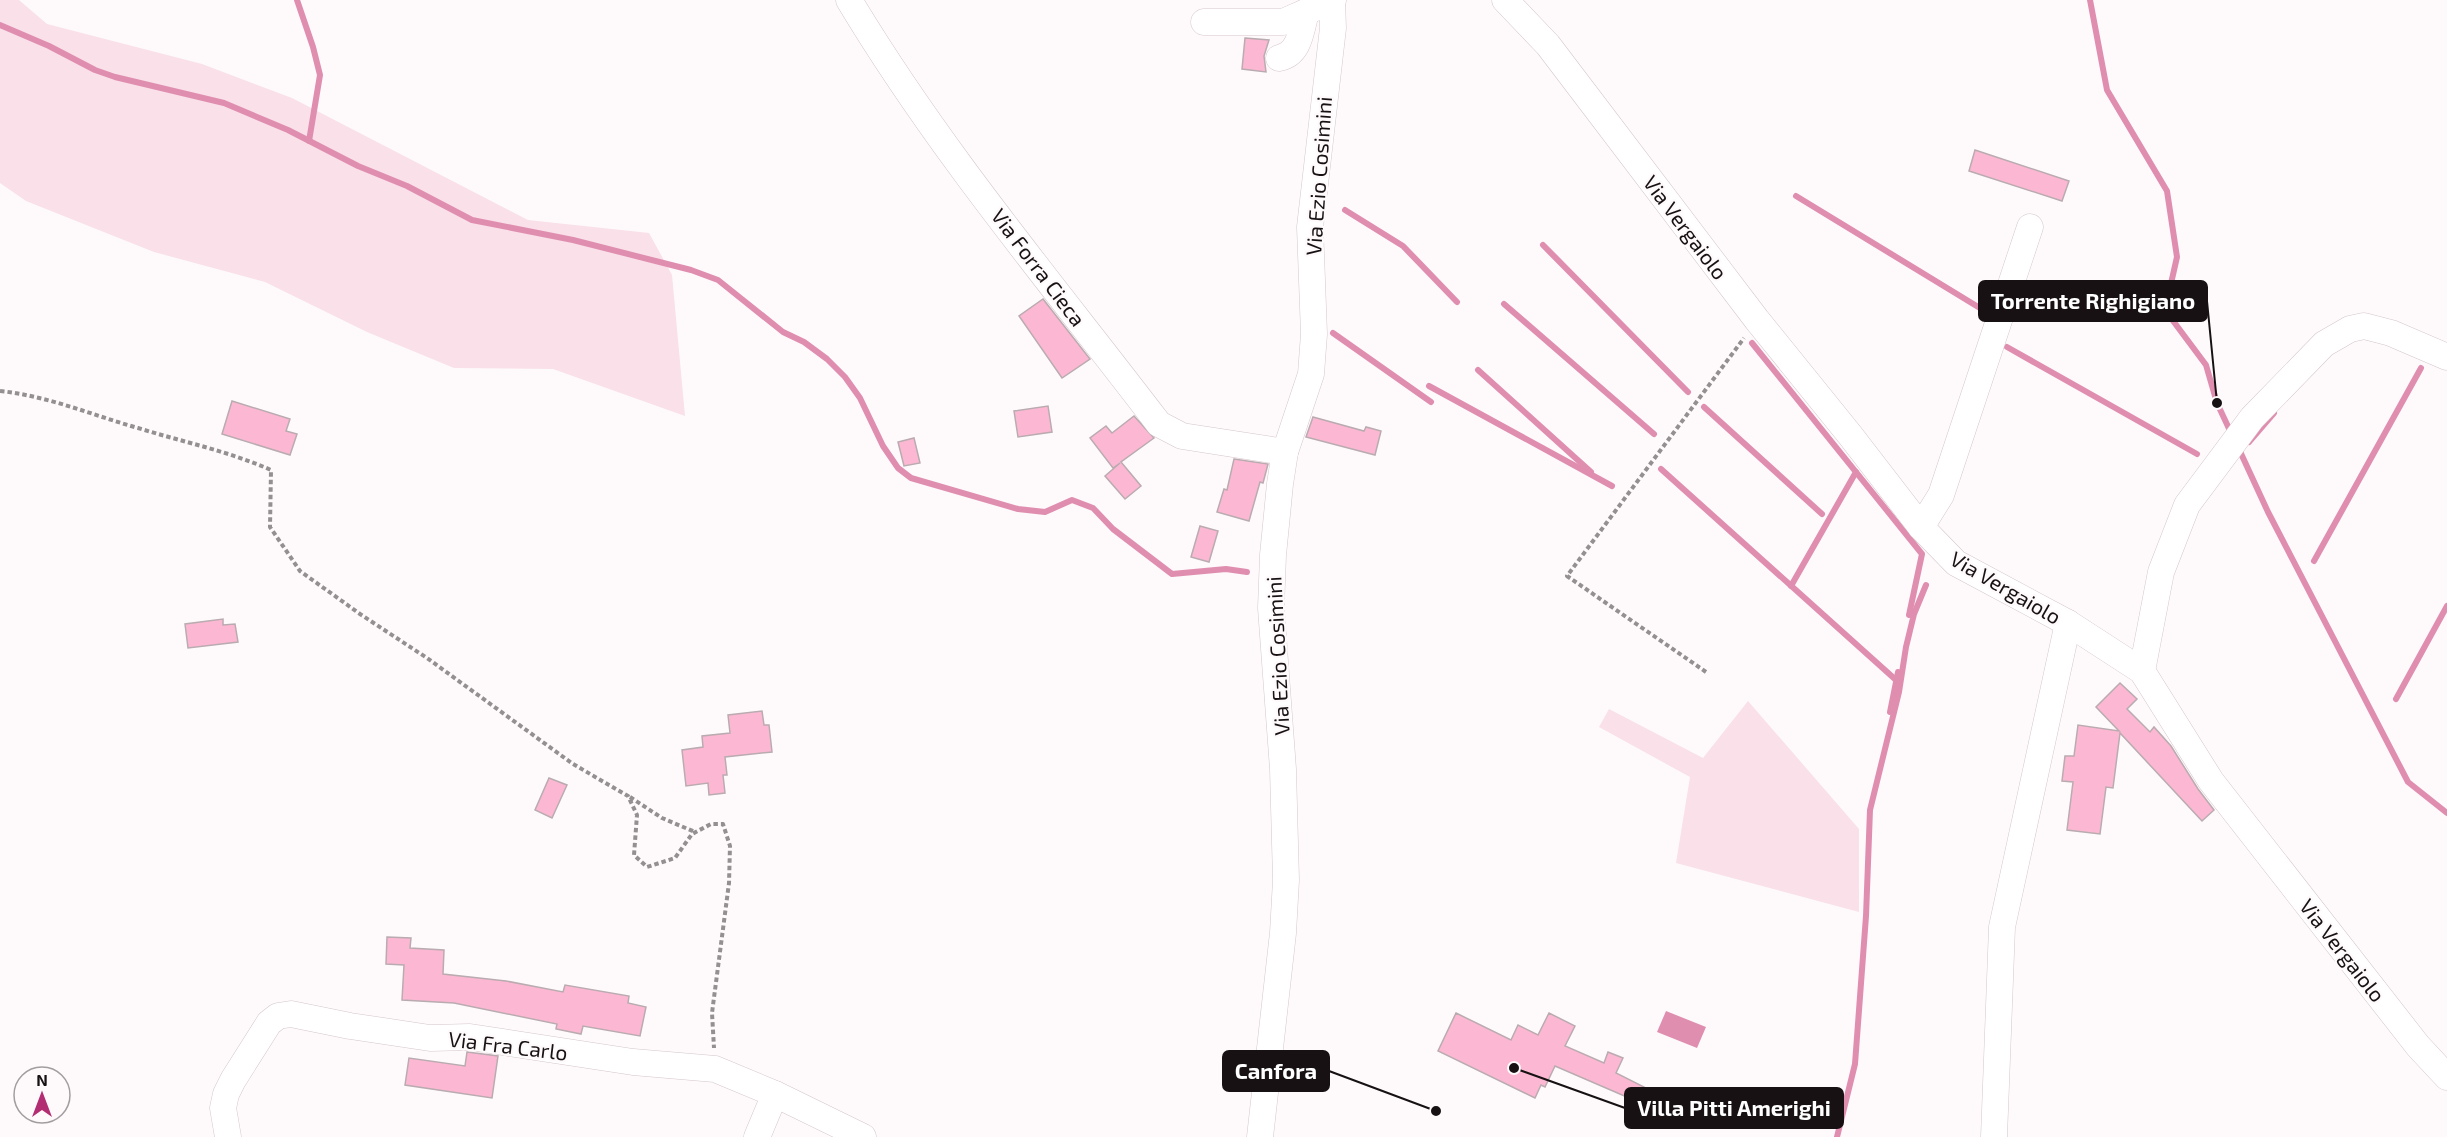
<svg xmlns="http://www.w3.org/2000/svg" width="2447" height="1137" font-family="'Exo 2',sans-serif">
	<style>
		.green { fill: #f9e0e9 }
		.water { fill: #e08eaf }
		.lines { fill: none; stroke-linecap: round; stroke-linejoin: round }
		.stream { stroke: #e08eaf; stroke-width: 6 }
		.building { fill: #fcb8d2; stroke: #baabb0; stroke-width: 1.5 }
		.minor-casing { stroke: #d5c6cb; stroke-width: 27 }
		.path { stroke: #948f91; stroke-width: 4; stroke-dasharray: 4.5 3; stroke-linecap: butt }
		.minor { stroke: #fff; stroke-width: 26 }
		.labels { text-anchor: middle; dominant-baseline: central; stroke-width: 4.5; stroke-linejoin: round; paint-order: stroke }
		.street-label { font-size: 21px; fill: #171113; stroke: #fefafc }
		.leader { fill: none; stroke: #171113; stroke-width: 2 }
		.callout-dot { fill: #171113; stroke: #fefafc; stroke-width: 2 }
		.callout { fill: #171113; stroke: #171113; stroke-width: 2 }
		.callout-label { font-size: 22px; text-anchor: middle; font-weight: bold; fill: #fff }
	</style>
	<rect width="100%" height="100%" fill="#fefafc"/>
	<!-- green -->
	<g class="green">
		<polygon points="0,0 19,0 47,24 202,64 292,98 528,220 649,233 672,275 685,416 553,369 454,368 367,332 265,282 154,252 26,201 0,183"/>
		<polygon points="1748,701 1859,829 1859,912 1676,863 1690,777 1599,727 1609,709 1703,758"/>
	</g>
	<!-- water -->
	<polygon class="water" points="1666,1011 1706,1027 1697,1048 1657,1032"/>
	<g class="lines">
		<!-- stream -->
		<g class="stream">
			<polyline points="297,0 313,47 320,75 309,141"/>
			<polyline points="2090,0 2107,90 2167,191 2177,257 2165,310 2206,365 2217,403 2232,435"/>
			<polyline points="0,25 49,46 95,70 115,77 224,103 288,130 358,166 407,186 472,220 573,240 691,270 718,280 783,332 804,342 827,359 845,377 860,398 883,446 898,468 911,478 1018,509 1045,512 1072,500 1093,508 1113,529 1172,574 1226,569 1247,572"/>
			<polyline points="1796,196 1993,316"/>
			<polyline points="1345,210 1403,246 1457,302"/>
			<polyline points="1543,245 1688,392"/>
			<polyline points="1504,304 1654,434"/>
			<polyline points="1333,333 1431,402"/>
			<polyline points="1752,343 1922,554 1909,615"/>
			<polyline points="2007,347 2197,454"/>
			<polyline points="1478,370 1591,472"/>
			<polyline points="1429,386 1612,486"/>
			<polyline points="1704,407 1822,514"/>
			<polyline points="2249,442 2274,413"/>
			<polyline points="2238,447 2268,512 2408,782 2447,813"/>
			<polyline points="1661,469 1896,680"/>
			<polyline points="2314,561 2421,368"/>
			<polyline points="1791,586 1856,472"/>
			<polyline points="2396,699 2447,606"/>
			<polyline points="1890,712 1898,672"/>
			<polyline points="1837,1137 1855,1064 1866,916 1870,810 1899,692 1906,647 1914,614 1926,585"/>
		</g>
	</g>
	<!-- building -->
	<g class="building">
		<polygon points="1245,38 1269,40 1264,56 1266,72 1242,69"/>
		<polygon points="1975,150 2069,181 2062,201 1969,171"/>
		<polygon points="1043,299 1090,359 1062,378 1019,316"/>
		<polygon points="232,401 290,419 286,431 297,434 290,455 222,434"/>
		<polygon points="1048,406 1052,432 1018,437 1014,411"/>
		<polygon points="1134,416 1154,438 1121,462 1141,486 1125,499 1105,476 1120,463 1113,468 1090,438 1106,426 1112,433"/>
		<polygon points="1313,417 1364,431 1366,427 1381,431 1375,455 1306,437"/>
		<polygon points="914,438 920,463 904,466 898,442"/>
		<polygon points="1234,459 1268,464 1263,483 1260,482 1249,521 1217,512 1224,489 1227,490"/>
		<polygon points="1200,526 1218,531 1209,562 1191,557"/>
		<polygon points="223,619 223,625 235,624 238,642 188,648 185,624"/>
		<polygon points="2120,683 2137,699 2127,709 2150,732 2154,727 2171,746 2198,789 2214,810 2202,821 2120,733 2113,788 2106,787 2100,834 2067,830 2073,782 2062,781 2065,756 2074,756 2078,725 2119,731 2096,707"/>
		<polygon points="762,711 764,725 769,725 772,752 725,757 727,775 723,775 725,793 709,795 708,783 686,786 682,750 703,747 702,736 730,733 728,715"/>
		<polygon points="549,778 567,785 552,818 535,810"/>
		<polygon points="387,937 411,938 410,948 444,950 443,974 506,981 563,992 565,985 629,996 628,1003 646,1007 640,1036 583,1026 581,1034 556,1029 557,1024 454,1003 402,1000 404,965 386,964"/>
		<polygon points="1456,1013 1511,1040 1518,1025 1538,1035 1549,1013 1575,1026 1565,1046 1604,1063 1608,1052 1623,1058 1616,1073 1650,1090 1643,1104 1555,1066 1545,1087 1541,1085 1535,1098 1438,1051"/>
		<polygon points="467,1052 498,1056 492,1098 405,1085 409,1058 465,1066"/>
	</g>
	<g class="lines">
		<defs>
			<g id="minor">
				<path d="M849 0C939 150 1053 285 1159 424L1182 436 1285 452"/>
				<polyline points="1505,0 1548,45 1757,320 1850,435 1921,527 1956,563 2068,623 2142,671 2211,781 2418,1046 2447,1077"/>
				<polyline points="1204,22 1283,22 1333,0"/>
				<path d="M1279 58C1300 54 1301 30 1306 12"/>
				<polyline points="1921,527 1941,495 2030,227"/>
				<polyline points="2142,671 2161,572 2187,505 2252,418 2324,344 2350,329 2364,326 2391,333 2447,357"/>
				<polyline points="228,1137 223,1108 226,1094 233,1080 269,1023 278,1016 291,1014 350,1026 430,1038 470,1037 633,1062 715,1069 775,1094 863,1137"/>
				<polyline points="757,1137 775,1094"/>
				<polyline points="1260,1137 1283,933 1286,880 1283,769 1271,608 1273,555 1280,484 1285,452 1311,374 1314,334 1310,227 1333,28 1332,0"/>
				<polyline points="1994,1137 2002,927 2068,623"/>
			</g>
		</defs>
		<!-- minor casing -->
		<use href="#minor" class="minor-casing"/>
		<!-- path -->
		<g class="path">
			<path d="M0 391C48 396 92 415 138 428 183 442 228 451 271 470L270 527 300 571 360 614 427 658 573 764 628 796 637 815 634 855 647 867 675 858 692 834 711 824H723L730 846 729 883 712 1013 714 1048"/>
			<polyline points="1706,672 1567,576 1744,338"/>
			<polyline points="630,797 662,818 695,832"/>
		</g>
		<!-- minor -->
		<use href="#minor" class="minor"/>
	</g>
	<g class="labels">
		<!-- street labels -->
		<g class="street-label">
			<text transform="translate(1318 176) rotate(-86)">Via Ezio Cosimini</text>
			<text transform="translate(1686 227) rotate(53)">Via Vergaiolo</text>
			<text transform="translate(1039 267) rotate(53)">Via Forra Cieca</text>
			<text transform="translate(2006 587) rotate(30)">Via Vergaiolo</text>
			<text transform="translate(1277 656) rotate(-93)">Via Ezio Cosimini</text>
			<text transform="translate(2343 950) rotate(52)">Via Vergaiolo</text>
			<text transform="translate(508 1045) rotate(7)">Via Fra Carlo</text>
		</g>
	</g>
	<!-- callouts -->
	<path class="leader" d="M2217 403L2207 301M1436 1111L1329 1071M1514 1068L1625 1108"/>
	<g class="callout-dot">
		<circle cx="2217" cy="403" r="6"/>
		<circle cx="1436" cy="1111" r="6"/>
		<circle cx="1514" cy="1068" r="6"/>
	</g>
	<g class="callout">
		<rect x="1979" y="281" width="228" height="40" rx="6"/>
		<rect x="1223" y="1051" width="106" height="40" rx="6"/>
		<rect x="1625" y="1088" width="218" height="40" rx="6"/>
	</g>
	<g class="callout-label">
		<text x="2093" y="309">Torrente Righigiano</text>
		<text x="1276" y="1079">Canfora</text>
		<text x="1734" y="1116">Villa Pitti Amerighi</text>
	</g>
	<!-- north arrow -->
	<g transform="translate(42 1095)"><circle r="28" fill="#fefafc" stroke="#a29d9f" stroke-width="1.5"/>
	<path d="M0-4.5L10 22L0 15L-10 22Z" fill="#b32d72"/>
	<text y="-9" font-size="16" font-weight="bold" text-anchor="middle" fill="#171113">N</text>
	</g>
</svg>
